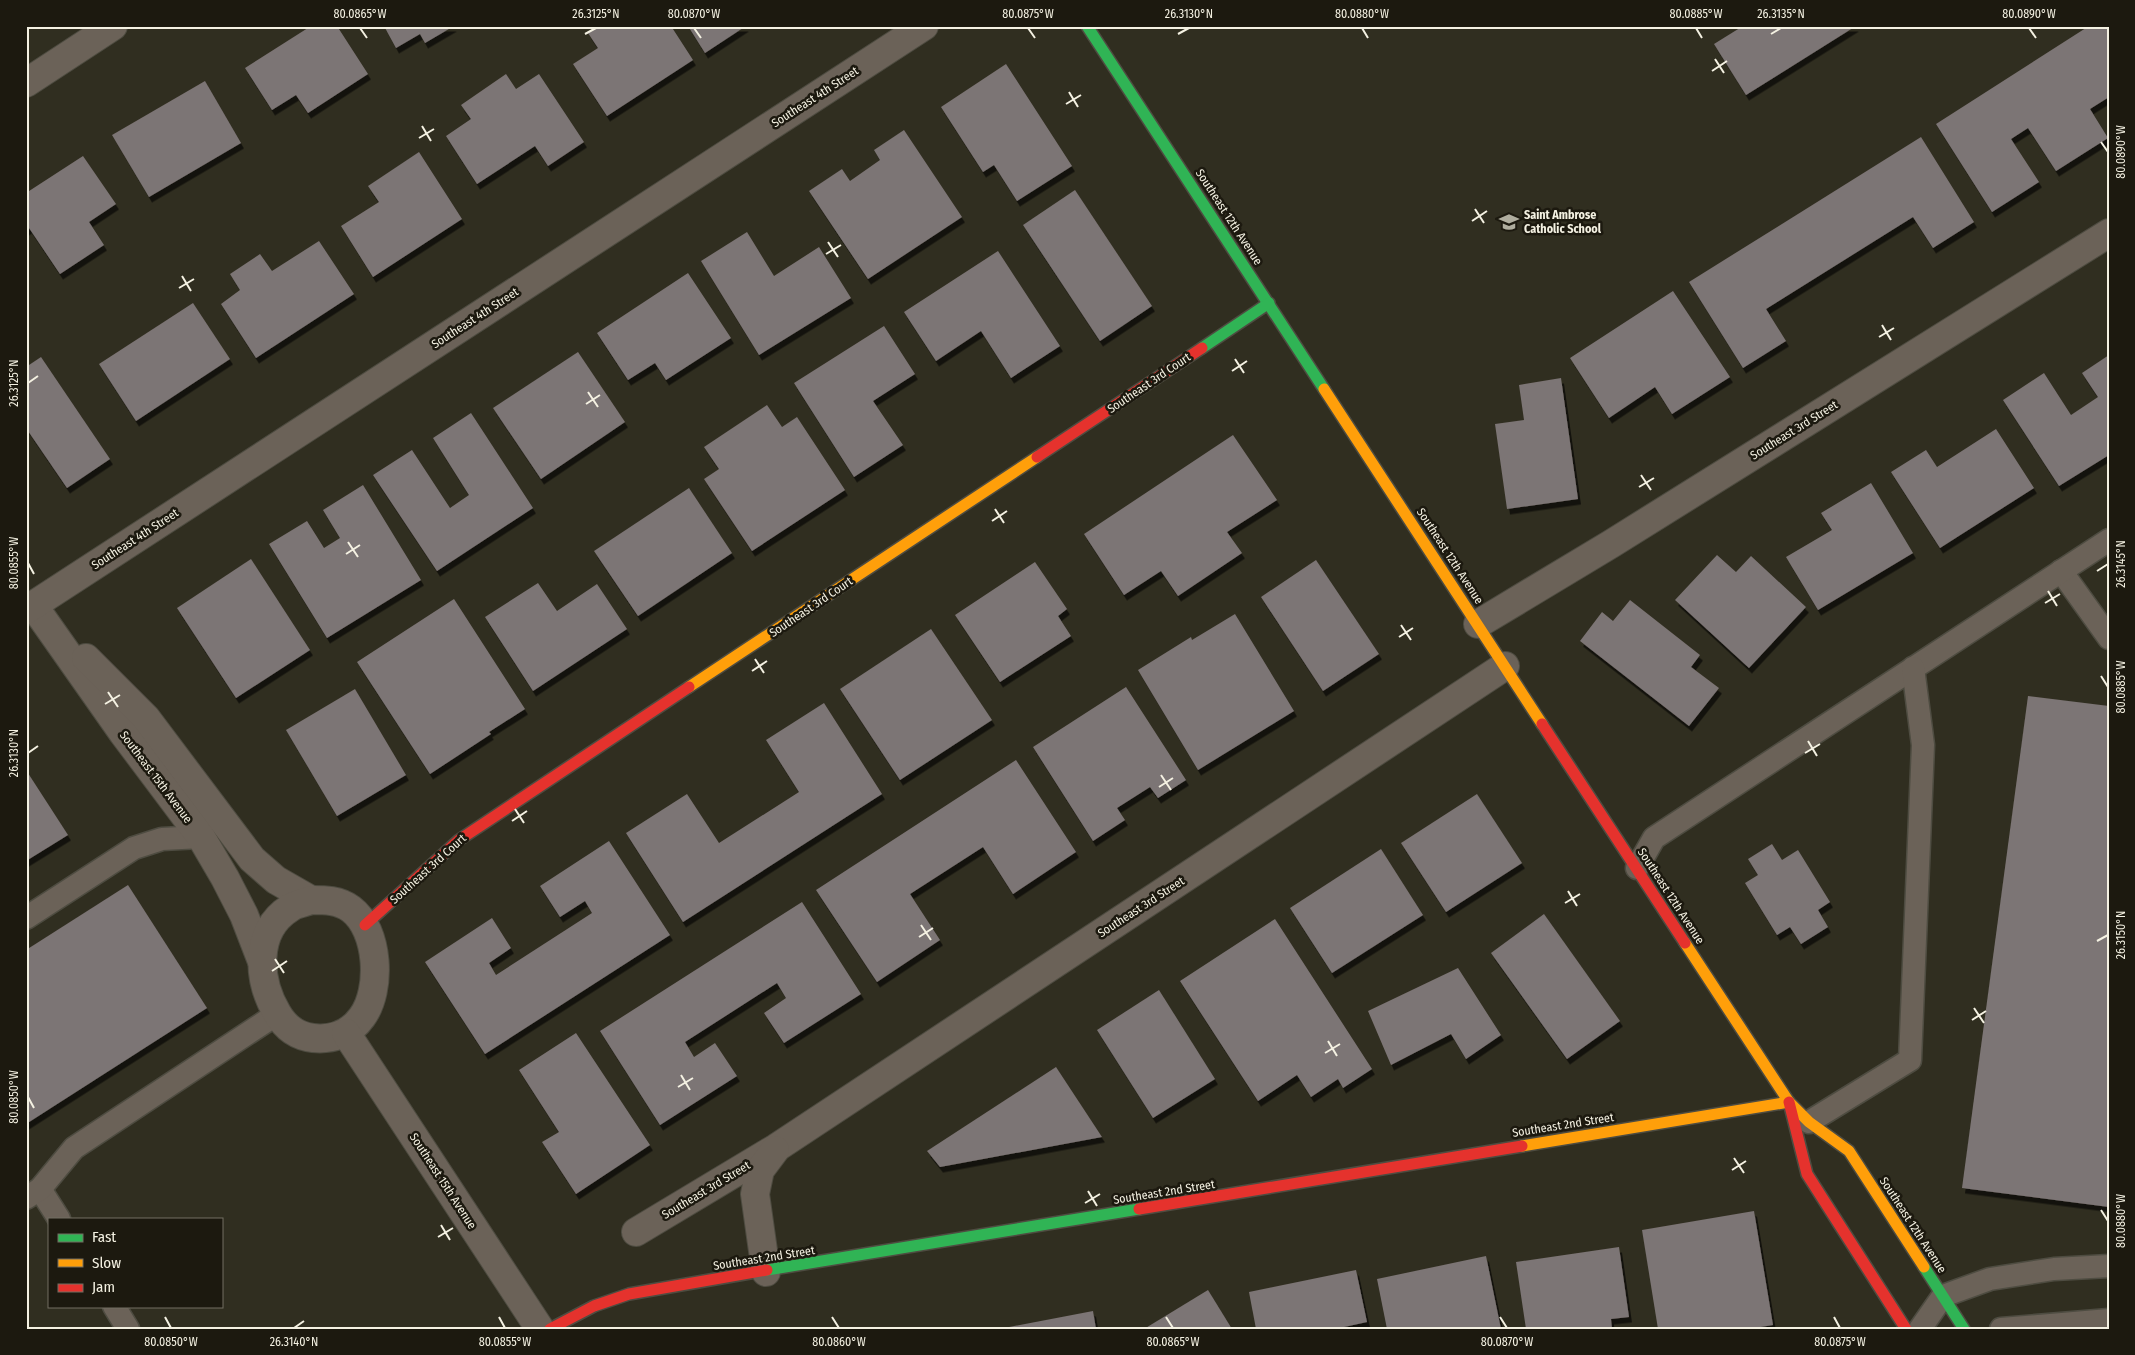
<svg xmlns="http://www.w3.org/2000/svg" width="2135" height="1355" font-family="'Fira Sans Condensed',sans-serif">
	<style>
		.building { fill: #7c7474; filter: url(#shadow) }
		.lines { fill: none; stroke-linecap: round; stroke-linejoin: round }
		.lane-casing { stroke: #4e4c41; stroke-width: 25 }
		.street-casing { stroke: #4e4c41; stroke-width: 30 }
		.fast-casing { stroke: #4e4c41; stroke-width: 14 }
		.slow-casing { stroke: #4e4c41; stroke-width: 14 }
		.jam-casing { stroke: #4e4c41; stroke-width: 14 }
		.lane { stroke: #6b6258; stroke-width: 22 }
		.street { stroke: #6b6258; stroke-width: 28 }
		.fast { stroke: #30b455; stroke-width: 11 }
		.slow { stroke: #ff9f0a; stroke-width: 11 }
		.jam { stroke: #e5322d; stroke-width: 11 }
		.ticks { fill: none; stroke: #f4f1e2; stroke-width: 2 }
		.labels { text-anchor: middle; dominant-baseline: central; stroke-width: 5; stroke-linejoin: round; paint-order: stroke }
		.street-label { font-size: 12px; fill: #f4f1e2; stroke: #1c190f }
		.poi-label { font-size: 12px; font-weight: bold; fill: #f4f1e2; stroke: #1c190f; text-anchor: start }
		.neatline { fill: none; stroke: #f4f1e2; stroke-width: 2 }
		.ticks-label { font-size: 12px; text-anchor: middle; fill: #f4f1e2 }
	</style>
	<defs>
		<filter id="shadow"><feDropShadow dx="3" dy="5.5" stdDeviation="0" flood-color="#0009"/></filter>
	</defs>
	<rect width="100%" height="100%" fill="#302e20"/>
	<!-- building -->
	<g class="building">
		<polygon points="311,26 337,26 368,74 308,113 296,95 272,110 245,68"/>
		<polygon points="384,26 454,26 425,43 420,34 396,48"/>
		<polygon points="599,26 671,26 693,60 607,116 573,64 598,48 588,33"/>
		<polygon points="688,26 746,26 705,53"/>
		<polygon points="1743,26 1856,26 1746,95 1714,44"/>
		<polygon points="2089,26 2109,26 2109,97 2090,109 2108,138 2056,171 2028,128 2011,139 2039,182 1992,212 1936,124"/>
		<polygon points="1006,64 1072,166 1017,201 994,165 983,172 941,107"/>
		<polygon points="506,74 516,89 539,74 584,142 548,166 535,146 477,184 446,136 471,119 461,105"/>
		<polygon points="205,81 241,143 149,197 112,135"/>
		<polygon points="904,130 962,217 868,279 809,191 842,169 850,181 880,160 874,150"/>
		<polygon points="1921,137 1974,222 1933,248 1913,217 1766,309 1786,341 1743,368 1689,282"/>
		<polygon points="419,152 462,219 373,277 341,226 379,202 368,186"/>
		<polygon points="83,156 116,204 89,222 104,245 60,274 29,228 26,230 26,193"/>
		<polygon points="1075,190 1152,306 1100,341 1023,225"/>
		<polygon points="747,232 774,276 819,247 851,298 759,355 701,261"/>
		<polygon points="319,241 354,294 256,358 221,304 240,290 230,274 260,254 272,271"/>
		<polygon points="998,251 1060,346 1011,378 981,331 936,361 904,312"/>
		<polygon points="688,273 731,338 666,380 655,363 628,380 597,333"/>
		<polygon points="1673,291 1730,377 1672,414 1655,387 1609,418 1570,358"/>
		<polygon points="193,303 230,359 136,421 99,364"/>
		<polygon points="884,326 915,374 873,401 903,445 854,477 794,383"/>
		<polygon points="578,352 625,422 541,479 493,408"/>
		<polygon points="2109,355 2109,455 2059,486 2003,400 2044,373 2071,415 2098,397 2082,373"/>
		<polygon points="41,357 110,459 67,488 26,428 26,367"/>
		<polygon points="1561,378 1578,499 1507,509 1495,424 1524,420 1519,385"/>
		<polygon points="767,405 782,427 797,417 845,490 752,551 704,479 719,469 704,447"/>
		<polygon points="471,413 533,508 437,571 373,475 412,450 450,508 469,495 433,438"/>
		<polygon points="1996,429 2034,488 1940,548 1891,472 1926,450 1937,467"/>
		<polygon points="1233,435 1277,500 1227,532 1242,553 1178,596 1161,571 1124,595 1084,534"/>
		<polygon points="1871,483 1913,553 1818,610 1786,557 1832,530 1821,513"/>
		<polygon points="363,485 421,580 327,638 269,544 307,521 324,548 340,538 323,510"/>
		<polygon points="689,488 732,553 638,616 594,551"/>
		<polygon points="1717,555 1736,572 1751,556 1806,607 1749,668 1675,600"/>
		<polygon points="251,559 310,650 236,698 177,608"/>
		<polygon points="1316,560 1379,654 1323,691 1261,597"/>
		<polygon points="1035,562 1067,609 1058,616 1071,636 1000,682 955,615"/>
		<polygon points="538,583 557,611 597,584 627,629 533,691 485,617"/>
		<polygon points="454,599 525,709 489,732 491,734 430,774 357,662"/>
		<polygon points="1630,600 1700,655 1691,667 1719,688 1689,726 1580,641 1602,612 1613,621"/>
		<polygon points="1235,614 1294,711 1198,770 1138,670 1191,637 1192,640"/>
		<polygon points="931,629 992,720 900,780 840,689"/>
		<polygon points="1126,687 1186,780 1158,798 1150,787 1117,808 1125,820 1093,841 1033,747"/>
		<polygon points="355,689 406,775 337,816 286,730"/>
		<polygon points="2028,696 2109,706 2109,1207 1962,1188"/>
		<polygon points="824,703 882,794 683,922 626,833 687,794 719,843 799,792 766,740"/>
		<polygon points="1016,760 1076,852 1013,894 983,847 910,894 940,940 877,982 816,890"/>
		<polygon points="26,770 68,835 26,861"/>
		<polygon points="1477,794 1522,863 1446,912 1401,843"/>
		<polygon points="609,841 670,935 485,1054 425,962 492,918 511,948 489,963 496,975 592,913 585,901 560,917 540,886"/>
		<polygon points="1772,844 1782,860 1798,850 1830,902 1818,910 1828,927 1801,944 1790,927 1777,935 1745,883 1758,875 1748,859"/>
		<polygon points="1381,849 1423,915 1332,973 1290,908"/>
		<polygon points="128,885 207,1008 26,1124 26,950"/>
		<polygon points="802,902 861,994 784,1043 764,1013 786,998 777,983 685,1042 694,1057 715,1043 737,1076 660,1125 600,1031"/>
		<polygon points="1544,914 1620,1021 1567,1059 1491,953"/>
		<polygon points="1275,919 1372,1069 1343,1088 1338,1079 1311,1097 1297,1075 1258,1101 1180,981"/>
		<polygon points="1458,968 1501,1035 1466,1059 1451,1034 1391,1065 1368,1011"/>
		<polygon points="1159,990 1215,1079 1153,1118 1097,1030"/>
		<polygon points="576,1033 650,1145 576,1194 542,1142 559,1132 519,1070"/>
		<polygon points="1056,1067 1102,1137 940,1167 927,1151"/>
		<polygon points="1754,1211 1773,1325 1748,1329 1658,1329 1642,1230"/>
		<polygon points="1619,1247 1629,1317 1611,1319 1612,1329 1526,1329 1516,1262"/>
		<polygon points="1486,1256 1501,1329 1387,1329 1377,1279"/>
		<polygon points="1356,1270 1367,1322 1335,1329 1256,1329 1249,1292"/>
		<polygon points="1208,1290 1232,1329 1144,1329"/>
		<polygon points="1093,1311 1096,1329 1005,1329 1004,1328"/>
	</g>
	<g class="lines">
		<defs>
			<g id="lane">
				<polyline points="2061,571 2109,638"/>
				<polyline points="1637,868 1654,838 2109,540"/>
				<polyline points="26,918 134,848 162,839 201,837"/>
				<polyline points="1809,1122 1910,1060 1923,745 1913,668"/>
				<polyline points="40,1189 59,1219"/>
				<polyline points="26,1198 40,1189 74,1148 277,1014"/>
				<polyline points="114,1306 128,1329"/>
				<polyline points="1920,1329 1943,1296 1990,1279 2054,1269 2109,1266"/>
				<polyline points="2001,1329 2109,1320"/>
			</g>
			<g id="street">
				<polyline points="26,83 113,26"/>
				<polyline points="33,605 123,733 201,837 225,878 244,915 261,959"/>
				<polyline points="26,610 924,26"/>
				<polyline points="1478,624 1611,544 2109,233"/>
				<polyline points="86,658 146,718 252,859 276,880 311,900"/>
				<path d="M311 900C325 900 339 900 351 909 379 930 382 990 362 1017 350 1034 332 1040 313 1038 296 1036 285 1027 277 1013 258 981 253 931 290 908 295 904 304 903 311 900Z"/>
				<polyline points="346,1033 540,1329"/>
				<polyline points="636,1232 776,1148 1505,666"/>
				<polyline points="766,1272 755,1194 760,1170 775,1150"/>
			</g>
			<g id="fast">
				<polyline points="1087,26 1324,389"/>
				<polyline points="1202,348 1269,303"/>
				<polyline points="1924,1267 1964,1329"/>
				<polyline points="767,1270 1139,1209"/>
			</g>
			<g id="slow">
				<polyline points="1324,389 1542,724"/>
				<polyline points="689,687 1037,457"/>
				<polyline points="1685,943 1789,1102 1809,1122 1849,1151 1924,1267"/>
				<polyline points="1522,1146 1789,1102"/>
			</g>
			<g id="jam">
				<polyline points="1037,457 1202,348"/>
				<polyline points="1542,724 1685,943"/>
				<polyline points="365,925 459,840 689,687"/>
				<polyline points="1789,1102 1807,1174 1906,1329"/>
				<polyline points="1139,1209 1522,1146"/>
				<polyline points="550,1329 594,1306 629,1294 767,1270"/>
			</g>
		</defs>
		<!-- lane casing -->
		<use href="#lane" class="lane-casing"/>
		<!-- street casing -->
		<use href="#street" class="street-casing"/>
		<!-- fast casing -->
		<use href="#fast" class="fast-casing"/>
		<!-- slow casing -->
		<use href="#slow" class="slow-casing"/>
		<!-- jam casing -->
		<use href="#jam" class="jam-casing"/>
		<!-- lane -->
		<use href="#lane" class="lane"/>
		<!-- street -->
		<use href="#street" class="street"/>
		<!-- fast -->
		<use href="#fast" class="fast"/>
		<!-- slow -->
		<use href="#slow" class="slow"/>
		<!-- jam -->
		<use href="#jam" class="jam"/>
	</g>
	<!-- ticks -->
	<path class="ticks" d="M360 28 367 38M694 28 701 38M1028 28 1035 38M1362 28 1368 38M1696 28 1702 38M2029 28 2036 38M585 34 596 28M1178 34 1189 28M1771 34 1781 28M1715 59 1724 73M1712 71 1727 61M1069 92 1078 107M1066 104 1081 95M422 126 431 141M419 138 434 129M2101 142 2108 152M1475 209 1484 223M1472 221 1487 211M828 242 838 257M826 254 841 245M182 276 191 291M179 288 194 279M1882 325 1891 340M1879 337 1894 328M1235 359 1244 373M1232 371 1247 361M28 383 38 376M588 392 598 407M586 404 600 395M1641 475 1651 490M1639 487 1654 478M995 509 1004 523M992 521 1007 511M348 542 358 557M346 554 360 545M28 563 34 574M2097 571 2108 564M2048 591 2057 606M2045 603 2060 594M1401 625 1411 640M1399 637 1413 628M755 659 764 673M752 671 767 661M2101 676 2108 687M108 692 118 707M105 704 120 695M1808 741 1817 756M28 753 38 746M1805 753 1820 744M1161 775 1171 790M1159 787 1173 778M515 809 524 823M512 821 527 811M1568 891 1577 906M1565 903 1580 894M921 925 931 940M919 937 933 928M2097 941 2108 935M275 959 284 973M272 971 287 961M1974 1008 1984 1023M1972 1020 1986 1011M1328 1041 1337 1056M1325 1053 1340 1044M681 1075 690 1090M678 1087 693 1078M28 1097 34 1108M1734 1158 1744 1173M1732 1170 1746 1161M1088 1191 1097 1206M1085 1203 1100 1194M2101 1210 2108 1221M441 1225 450 1240M438 1237 453 1228M165 1317 171 1328M499 1317 505 1328M832 1317 839 1328M1166 1317 1173 1328M1500 1317 1507 1328M1834 1317 1840 1328M294 1328 304 1321"/>
	<!-- icons -->
	<defs>
		<symbol id="school-bare" viewBox="-9 -9 18 18"><path d="M0-5L7-2L0 1L-7-2ZM-4 1L0 2.5L4 1V4Q0 6-4 4Z" fill="#afad9e" stroke="#1c190f" stroke-width="2.5" paint-order="stroke"/></symbol>
	</defs>
	<g fill-rule="evenodd">
		<use href="#school-bare" x="1495" y="208" width="28" height="28"/>
	</g>
	<g class="labels">
		<!-- street labels -->
		<g class="street-label">
			<text transform="translate(815 97) rotate(-33)">Southeast 4th Street</text>
			<text transform="translate(1229 217) rotate(57)">Southeast 12th Avenue</text>
			<text transform="translate(475 318) rotate(-33)">Southeast 4th Street</text>
			<text transform="translate(1149 383) rotate(-34)">Southeast 3rd Court</text>
			<text transform="translate(1794 430) rotate(-32)">Southeast 3rd Street</text>
			<text transform="translate(135 539) rotate(-33)">Southeast 4th Street</text>
			<text transform="translate(1450 556) rotate(57)">Southeast 12th Avenue</text>
			<text transform="translate(811 607) rotate(-34)">Southeast 3rd Court</text>
			<text transform="translate(156 777) rotate(53)">Southeast 15th Avenue</text>
			<text transform="translate(428 869) rotate(-42)">Southeast 3rd Court</text>
			<text transform="translate(1671 896) rotate(57)">Southeast 12th Avenue</text>
			<text transform="translate(1141 907) rotate(-33)">Southeast 3rd Street</text>
			<text transform="translate(1563 1125) rotate(-9)">Southeast 2nd Street</text>
			<text transform="translate(443 1181) rotate(57)">Southeast 15th Avenue</text>
			<text transform="translate(706 1190) rotate(-31)">Southeast 3rd Street</text>
			<text transform="translate(1164 1192) rotate(-9)">Southeast 2nd Street</text>
			<text transform="translate(1913 1225) rotate(57)">Southeast 12th Avenue</text>
			<text transform="translate(764 1258) rotate(-9)">Southeast 2nd Street</text>
		</g>
		<!-- poi labels -->
		<g class="poi-label">
			<text x="1524" y="215">Saint Ambrose<tspan x="1524" dy="14">Catholic School</tspan></text>
		</g>
	</g>
	<!-- border -->
	<rect width="2135" height="1355" fill="none" stroke="#1c190f" stroke-width="55"/>
	<!-- legend -->
	<rect x="48" y="1218" width="175" height="90" fill="#1c190f" stroke="#726f63"/>
	<rect x="58" y="1234" width="25" height="8" fill="#30b455" stroke="#726f63"/>
	<text x="92" y="1242" font-size="15" fill="#f4f1e2">Fast</text>
	<rect x="58" y="1259" width="25" height="8" fill="#ff9f0a" stroke="#726f63"/>
	<text x="92" y="1268" font-size="15" fill="#f4f1e2">Slow</text>
	<rect x="58" y="1284" width="25" height="8" fill="#e5322d" stroke="#726f63"/>
	<text x="92" y="1292" font-size="15" fill="#f4f1e2">Jam</text>
	<rect x="28" y="28" width="2080" height="1300" class="neatline"/>
	<g class="ticks-label">
		<text x="360" y="18">80.0865°W</text>
		<text x="596" y="18">26.3125°N</text>
		<text x="694" y="18">80.0870°W</text>
		<text x="1028" y="18">80.0875°W</text>
		<text x="1189" y="18">26.3130°N</text>
		<text x="1362" y="18">80.0880°W</text>
		<text x="1696" y="18">80.0885°W</text>
		<text x="1781" y="18">26.3135°N</text>
		<text x="2029" y="18">80.0890°W</text>
		<text transform="translate(2121 152) rotate(-90)" y="4">80.0890°W</text>
		<text transform="translate(14 383) rotate(-90)" y="4">26.3125°N</text>
		<text transform="translate(14 563) rotate(-90)" y="4">80.0855°W</text>
		<text transform="translate(2121 564) rotate(-90)" y="4">26.3145°N</text>
		<text transform="translate(2121 687) rotate(-90)" y="4">80.0885°W</text>
		<text transform="translate(14 753) rotate(-90)" y="4">26.3130°N</text>
		<text transform="translate(2121 935) rotate(-90)" y="4">26.3150°N</text>
		<text transform="translate(14 1097) rotate(-90)" y="4">80.0850°W</text>
		<text transform="translate(2121 1221) rotate(-90)" y="4">80.0880°W</text>
		<text x="171" y="1346">80.0850°W</text>
		<text x="294" y="1346">26.3140°N</text>
		<text x="505" y="1346">80.0855°W</text>
		<text x="839" y="1346">80.0860°W</text>
		<text x="1173" y="1346">80.0865°W</text>
		<text x="1507" y="1346">80.0870°W</text>
		<text x="1840" y="1346">80.0875°W</text>
	</g>
</svg>
